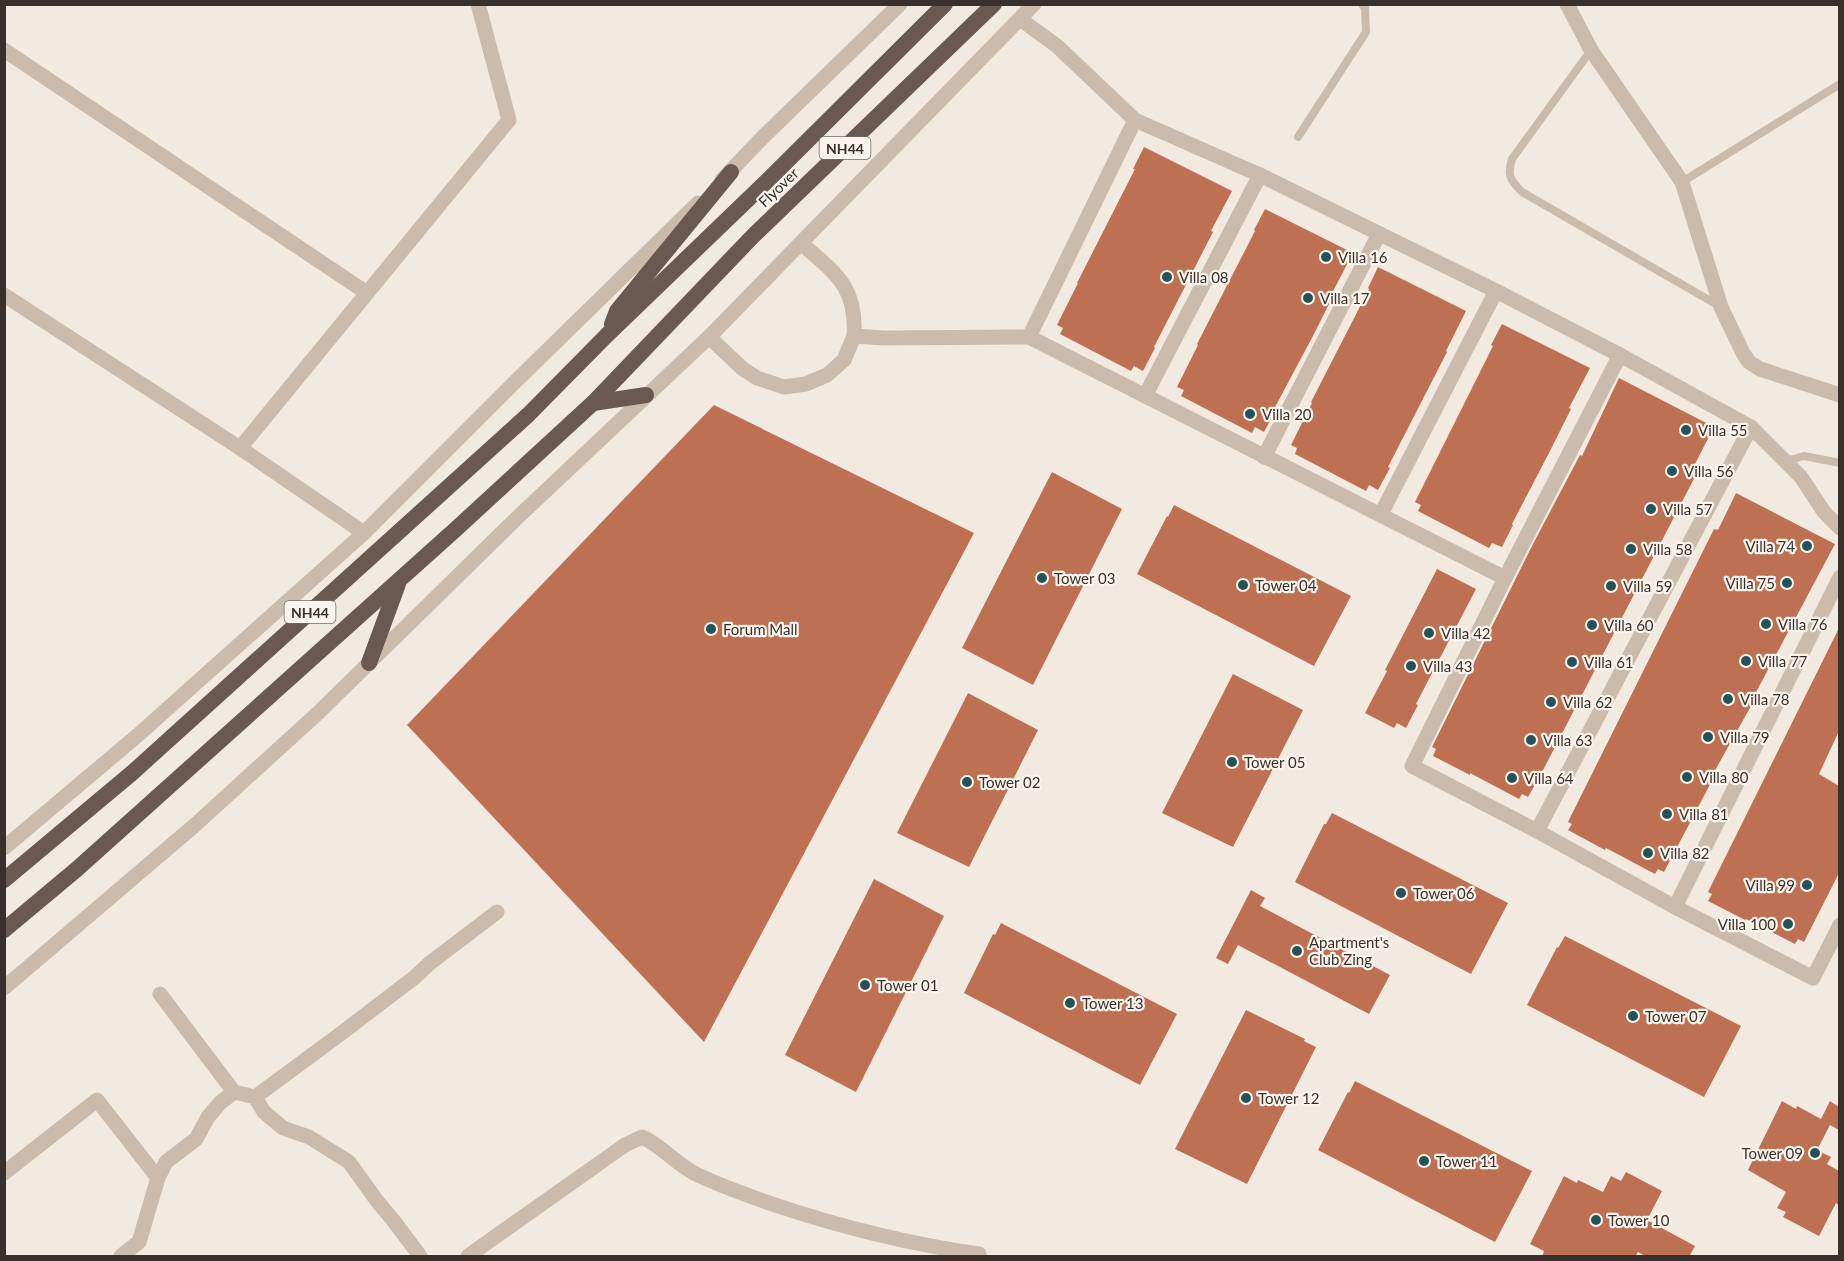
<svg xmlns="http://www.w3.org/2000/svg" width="1844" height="1261" font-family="Lato,sans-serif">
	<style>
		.building { fill: #be7053 }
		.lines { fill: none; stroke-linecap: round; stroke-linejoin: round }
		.service { stroke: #cabbad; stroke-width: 8 }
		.minor { stroke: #cabbad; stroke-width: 15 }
		.tertiary { stroke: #cabbad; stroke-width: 15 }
		.trunk { stroke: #695950; stroke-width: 16 }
		.poi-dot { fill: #235358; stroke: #faf4ed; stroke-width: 2 }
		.labels { text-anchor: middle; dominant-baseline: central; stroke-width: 4.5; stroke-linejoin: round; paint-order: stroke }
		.shield { fill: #faf4ed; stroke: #736b65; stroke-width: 1.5 }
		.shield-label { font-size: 14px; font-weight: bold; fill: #39302b }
		.street-label { font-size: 15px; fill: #39302b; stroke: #faf4ed }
		.poi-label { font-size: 15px; fill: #39302b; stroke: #faf4ed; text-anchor: start }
	</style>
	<rect width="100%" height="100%" fill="#f2eae1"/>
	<!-- building -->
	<g class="building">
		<polygon points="1144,147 1232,191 1211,231 1213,232 1154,347 1155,348 1143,371 1134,366 1131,371 1060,334 1063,328 1057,325 1078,283 1077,283 1135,169 1133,169"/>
		<polygon points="1265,209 1353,253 1332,293 1334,294 1314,334 1274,409 1276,410 1264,432 1255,427 1252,433 1181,396 1184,390 1177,387 1198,345 1197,344 1255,231 1254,230"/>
		<polygon points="1378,267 1466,311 1446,351 1447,352 1388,467 1390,468 1378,490 1369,485 1366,491 1295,454 1297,448 1291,445 1312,403 1311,402 1369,289 1368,288"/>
		<polygon points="1502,324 1590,368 1569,408 1571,409 1551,449 1512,524 1513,525 1502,547 1492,543 1489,548 1418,511 1421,505 1415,502 1493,346 1491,345"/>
		<polygon points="1619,378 1714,427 1694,466 1699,469 1540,776 1528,797 1522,794 1519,799 1470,773 1470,775 1433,756 1436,749 1432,747 1533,544 1580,455 1582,456"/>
		<polygon points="714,405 974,533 704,1042 407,725"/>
		<polygon points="1052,472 1122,509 1033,685 962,648"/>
		<polygon points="1736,493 1835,544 1754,696 1756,697 1713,774 1715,775 1664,872 1658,869 1655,874 1606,848 1605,850 1568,830 1572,824 1568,822 1714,529 1718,530"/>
		<polygon points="1174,505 1351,596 1314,666 1137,574 1167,516 1168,517"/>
		<polygon points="1437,569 1476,589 1416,704 1418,705 1406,728 1397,723 1394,728 1365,713 1387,671 1385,670"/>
		<polygon points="1839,628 1839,731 1819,774 1839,786 1839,873 1804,942 1798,939 1795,944 1746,919 1745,920 1708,901 1712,894 1708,892"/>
		<polygon points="1233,674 1303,710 1233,847 1162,813"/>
		<polygon points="968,693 1038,730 969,867 897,833"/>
		<polygon points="1332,813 1508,903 1471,974 1295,882 1324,824 1326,824"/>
		<polygon points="874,879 944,916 856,1092 785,1055"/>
		<polygon points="1251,890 1265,898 1260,906 1390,975 1369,1014 1238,945 1228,964 1216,958"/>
		<polygon points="1001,923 1177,1014 1140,1085 964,993 993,934 995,935"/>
		<polygon points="1565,936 1741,1026 1704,1097 1527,1005 1557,947 1558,948"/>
		<polygon points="1246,1010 1305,1039 1304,1041 1316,1047 1247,1184 1175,1149"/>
		<polygon points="1355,1081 1532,1171 1495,1242 1318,1150 1348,1092 1349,1093"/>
		<polygon points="1782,1101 1796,1109 1797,1106 1821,1119 1830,1101 1839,1107 1839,1130 1830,1125 1817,1150 1831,1157 1827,1164 1839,1171 1839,1205 1836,1203 1819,1236 1783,1217 1786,1212 1777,1208 1786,1192 1748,1170"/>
		<polygon points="1626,1172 1662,1191 1647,1220 1695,1246 1689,1257 1647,1257 1638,1252 1635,1257 1542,1257 1544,1251 1530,1244 1564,1176 1577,1183 1578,1180 1603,1192 1611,1176 1621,1181"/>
	</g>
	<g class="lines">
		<!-- service -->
		<g class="service">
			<path d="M1591 50 1512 159C1507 175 1510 180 1522 192L1721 307"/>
			<polyline points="1298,137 1366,32 1365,8 1362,4"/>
			<polyline points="1682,182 1840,84"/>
			<polyline points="1786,461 1804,456 1840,463"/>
		</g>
		<!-- minor -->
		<g class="minor">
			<polyline points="1567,4 1591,50 1682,182 1721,307 1743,353 1749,362 1760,369 1840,395"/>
			<polyline points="1020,19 1057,46 1135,120 1260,175 1496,291 1620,355 1751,427 1801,477 1824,512 1840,528"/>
			<polyline points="4,50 367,293"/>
			<path d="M801 243C835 273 857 286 854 336L884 338 1029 337 1505 578 1412 766 1537 831 1675 907 1813 978 1840 925"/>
			<polyline points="4,295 240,448 364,533"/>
			<polyline points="709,337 743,369 757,378 784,387 806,384 827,375 844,360 854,336"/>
			<polyline points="1029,337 1135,120"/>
			<polyline points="1145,396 1260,175"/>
			<polyline points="240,448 509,120 478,4"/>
			<polyline points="1264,457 1379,234"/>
			<polyline points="1381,514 1496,291"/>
			<polyline points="1505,578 1620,355"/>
			<polyline points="1537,831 1751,427"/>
			<polyline points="1675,907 1840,577"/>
			<polyline points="160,994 234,1092 255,1097 264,1112 283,1128 309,1137 349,1162 377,1201 393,1220 420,1256"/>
			<polyline points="255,1097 343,1032 415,977 430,963 497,912"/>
			<polyline points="4,1173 97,1100 158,1178 139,1242 121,1256"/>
			<polyline points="158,1178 166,1162 196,1139 208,1117 220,1103 234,1092"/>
			<path d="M468 1256 625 1145 642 1137C663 1146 676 1165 698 1175 723 1187 749 1196 775 1205 841 1227 909 1244 979 1254"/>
		</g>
		<!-- tertiary -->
		<g class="tertiary">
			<polyline points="722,180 763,137 900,4"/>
			<polyline points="4,848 138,735 364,533 516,381 698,203"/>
			<polyline points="4,988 195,825 318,713 520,515 709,337 1034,4"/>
		</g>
		<!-- trunk -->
		<g class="trunk">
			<polyline points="612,324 617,311 731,172"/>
			<polyline points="593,403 646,395"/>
			<polyline points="369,663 398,584"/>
			<polyline points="4,880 132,773 528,415 607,335 767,181 945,4"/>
			<polyline points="4,930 77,869 456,529 593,403 753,236 994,4"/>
		</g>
	</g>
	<!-- markers -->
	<g class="poi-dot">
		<circle cx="1326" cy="257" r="6"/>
		<circle cx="1167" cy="277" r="6"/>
		<circle cx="1308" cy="298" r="6"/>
		<circle cx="1250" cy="414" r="6"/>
		<circle cx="1686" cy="430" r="6"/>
		<circle cx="1672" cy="471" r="6"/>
		<circle cx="1651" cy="509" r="6"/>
		<circle cx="1807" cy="546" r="6"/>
		<circle cx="1631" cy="549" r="6"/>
		<circle cx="1042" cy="578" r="6"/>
		<circle cx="1787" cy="583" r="6"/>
		<circle cx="1243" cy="585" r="6"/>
		<circle cx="1611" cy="586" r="6"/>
		<circle cx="1766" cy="624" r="6"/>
		<circle cx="1592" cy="625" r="6"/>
		<circle cx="711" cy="629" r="6"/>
		<circle cx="1429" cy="633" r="6"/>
		<circle cx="1746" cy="661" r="6"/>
		<circle cx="1572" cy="662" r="6"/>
		<circle cx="1411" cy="666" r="6"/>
		<circle cx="1728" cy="699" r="6"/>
		<circle cx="1551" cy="702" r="6"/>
		<circle cx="1708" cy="737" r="6"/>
		<circle cx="1531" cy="740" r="6"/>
		<circle cx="1232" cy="762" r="6"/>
		<circle cx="1687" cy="777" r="6"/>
		<circle cx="1512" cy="778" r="6"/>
		<circle cx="967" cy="782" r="6"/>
		<circle cx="1667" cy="814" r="6"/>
		<circle cx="1648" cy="853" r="6"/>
		<circle cx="1807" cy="885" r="6"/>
		<circle cx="1401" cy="893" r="6"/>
		<circle cx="1788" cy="924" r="6"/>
		<circle cx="1297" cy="951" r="6"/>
		<circle cx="865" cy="985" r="6"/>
		<circle cx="1070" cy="1003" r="6"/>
		<circle cx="1633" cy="1016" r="6"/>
		<circle cx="1246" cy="1098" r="6"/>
		<circle cx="1815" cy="1153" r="6"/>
		<circle cx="1424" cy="1161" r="6"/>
		<circle cx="1596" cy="1220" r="6"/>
	</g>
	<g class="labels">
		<!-- shield labels -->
		<g class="shield">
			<rect x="819.5" y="137" width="51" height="22" rx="4.5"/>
			<rect x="284.5" y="601" width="51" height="22" rx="4.5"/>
		</g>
		<g class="shield-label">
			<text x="845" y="148">NH44</text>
			<text x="310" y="612">NH44</text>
		</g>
		<!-- street labels -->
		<g class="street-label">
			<text transform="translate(778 187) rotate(-44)">Flyover</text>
		</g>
		<!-- poi labels -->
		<g class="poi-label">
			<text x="1338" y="257">Villa 16</text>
			<text x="1179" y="277">Villa 08</text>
			<text x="1320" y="298">Villa 17</text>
			<text x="1262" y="414">Villa 20</text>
			<text x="1698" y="430">Villa 55</text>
			<text x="1684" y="471">Villa 56</text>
			<text x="1663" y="509">Villa 57</text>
			<text x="1795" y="546" text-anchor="end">Villa 74</text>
			<text x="1643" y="549">Villa 58</text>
			<text x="1054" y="578">Tower 03</text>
			<text x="1775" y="583" text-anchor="end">Villa 75</text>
			<text x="1255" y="585">Tower 04</text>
			<text x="1623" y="586">Villa 59</text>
			<text x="1778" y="624">Villa 76</text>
			<text x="1604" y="625">Villa 60</text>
			<text x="723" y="629">Forum Mall</text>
			<text x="1441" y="633">Villa 42</text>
			<text x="1758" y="661">Villa 77</text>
			<text x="1584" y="662">Villa 61</text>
			<text x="1423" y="666">Villa 43</text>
			<text x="1740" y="699">Villa 78</text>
			<text x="1563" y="702">Villa 62</text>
			<text x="1720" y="737">Villa 79</text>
			<text x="1543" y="740">Villa 63</text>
			<text x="1244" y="762">Tower 05</text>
			<text x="1699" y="777">Villa 80</text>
			<text x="1524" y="778">Villa 64</text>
			<text x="979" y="782">Tower 02</text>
			<text x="1679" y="814">Villa 81</text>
			<text x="1660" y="853">Villa 82</text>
			<text x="1795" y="885" text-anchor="end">Villa 99</text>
			<text x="1413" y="893">Tower 06</text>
			<text x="1776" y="924" text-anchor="end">Villa 100</text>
			<text x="1309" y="942">Apartment's<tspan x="1309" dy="17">Club Zing</tspan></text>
			<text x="877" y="985">Tower 01</text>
			<text x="1082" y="1003">Tower 13</text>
			<text x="1645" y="1016">Tower 07</text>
			<text x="1258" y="1098">Tower 12</text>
			<text x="1803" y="1153" text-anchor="end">Tower 09</text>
			<text x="1436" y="1161">Tower 11</text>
			<text x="1608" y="1220">Tower 10</text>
		</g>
	</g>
	<!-- border -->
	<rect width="1844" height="1261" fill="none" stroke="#39302b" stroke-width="12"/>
</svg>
